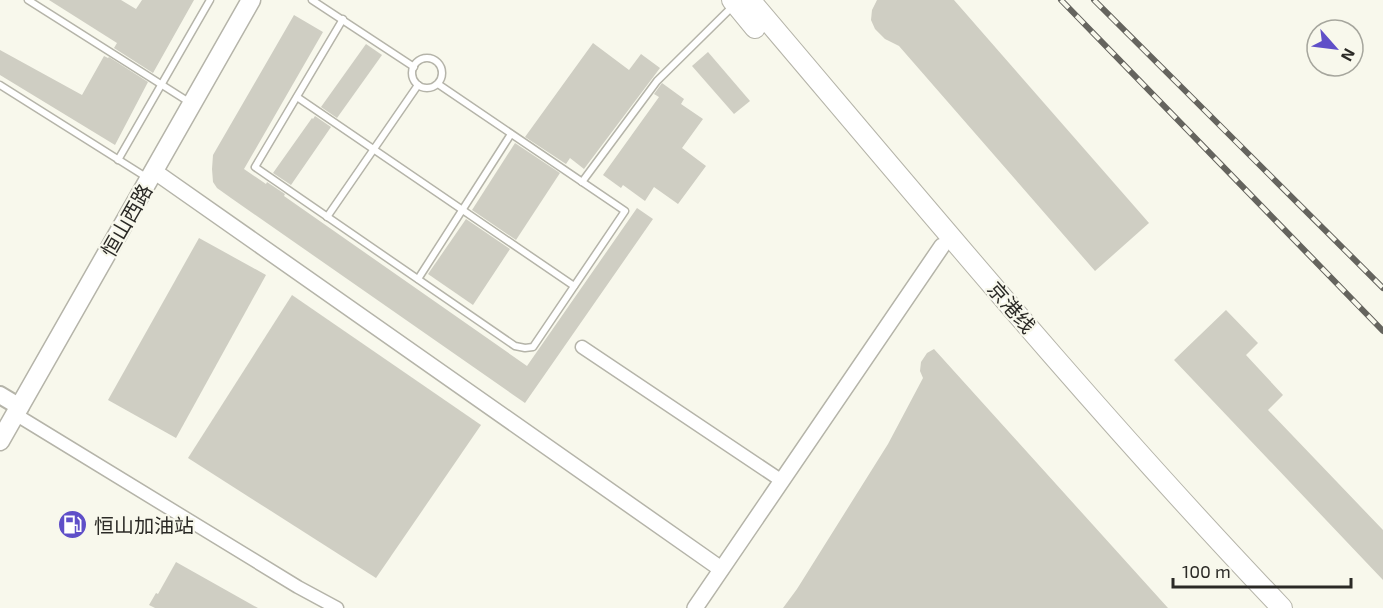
<svg xmlns="http://www.w3.org/2000/svg" width="1383" height="608" font-family="'Exo 2','Noto Sans SC',sans-serif">
	<style>
		.building { fill: #cfcec3 }
		.lines { fill: none; stroke-linecap: round; stroke-linejoin: round }
		.service-casing { stroke: #b5b4a9; stroke-width: 9 }
		.minor-casing { stroke: #b5b4a9; stroke-width: 15 }
		.tertiary-casing { stroke: #b5b4a9; stroke-width: 18 }
		.secondary-casing { stroke: #b5b4a9; stroke-width: 20 }
		.primary-casing { stroke: #b5b4a9; stroke-width: 21 }
		.trunk-casing { stroke: #b5b4a9; stroke-width: 22 }
		.service { stroke: #fff; stroke-width: 6 }
		.minor { stroke: #fff; stroke-width: 12 }
		.tertiary { stroke: #fff; stroke-width: 15 }
		.secondary { stroke: #fff; stroke-width: 16 }
		.primary { stroke: #fff; stroke-width: 18 }
		.trunk { stroke: #fff; stroke-width: 20 }
		.rail-casing { stroke: #65645e; stroke-width: 6 }
		.rail { stroke: #f8f8ec; stroke-width: 4; stroke-dasharray: 11; stroke-linecap: butt }
		.labels { text-anchor: middle; dominant-baseline: central; stroke-width: 4.5; stroke-linejoin: round; paint-order: stroke }
		.street-label { font-size: 20px; fill: #2b2a26; stroke: #f8f8ec }
		.poi-label { font-size: 20px; fill: #2b2a26; stroke: #f8f8ec; text-anchor: start }
	</style>
	<rect width="100%" height="100%" fill="#f8f8ec"/>
	<!-- building -->
	<g class="building">
		<polygon points="49,0 121,0 136,9 142,0 194,0 153,73 114,48 117,43"/>
		<polygon points="877,0 954,0 1149,223 1095,271 899,46 885,39 875,29 871,20 872,10"/>
		<polygon points="294,15 323,32 244,169 266,184 267,182 285,194 284,196 527,366 637,208 653,219 525,403 231,198 217,188 213,182 212,169 213,155"/>
		<polygon points="593,43 629,70 641,54 660,68 584,169 570,158 566,164 525,137"/>
		<polygon points="366,44 382,55 337,118 321,107"/>
		<polygon points="0,50 82,95 104,56 108,58 109,57 148,82 115,145 0,75"/>
		<polygon points="708,52 750,101 734,114 692,66"/>
		<polygon points="662,83 684,99 681,104 703,119 682,148 706,166 678,204 654,187 645,201 623,185 621,188 603,175 659,97 654,94"/>
		<polygon points="315,116 331,127 291,185 273,173 312,118 313,119"/>
		<polygon points="515,143 560,173 516,240 472,210"/>
		<polygon points="466,219 510,249 473,305 428,274"/>
		<polygon points="199,238 266,275 176,438 108,400"/>
		<polygon points="292,295 481,425 376,578 188,458"/>
		<polygon points="1226,310 1258,343 1246,355 1283,395 1268,410 1383,530 1383,580 1174,360"/>
		<polygon points="934,349 1168,608 783,608 797,589 888,444 923,378 920,371 921,362 927,353"/>
		<polygon points="176,562 258,608 155,608 149,605 156,593 158,594"/>
	</g>
	<g class="lines">
		<defs>
			<g id="service">
				<polyline points="28,0 189,102"/>
				<polyline points="312,0 414,67"/>
				<polyline points="343,19 255,167 515,346 525,348 533,347 625,211 438,84"/>
				<circle cx="427" cy="73" r="15"/>
				<polyline points="0,85 146,177"/>
				<polyline points="297,97 574,286"/>
				<polyline points="118,160 210,0"/>
				<polyline points="582,182 657,81 733,6"/>
				<polyline points="327,217 418,85"/>
				<polyline points="418,279 511,134"/>
			</g>
			<g id="minor">
				<polyline points="582,347 782,481"/>
				<polyline points="15,414 298,587 337,608"/>
			</g>
			<g id="tertiary">
				<polyline points="154,171 721,569"/>
				<polyline points="695,608 942,246"/>
			</g>
			<polyline id="secondary" points="0,395 20,407"/>
			<polyline id="primary" points="0,441 251,0"/>
			<g id="trunk">
				<polyline points="732,0 755,28"/>
				<path d="M750 0C924 205 1096 413 1282 608"/>
			</g>
		</defs>
		<!-- service casing -->
		<use href="#service" class="service-casing"/>
		<!-- minor casing -->
		<use href="#minor" class="minor-casing"/>
		<!-- tertiary casing -->
		<use href="#tertiary" class="tertiary-casing"/>
		<!-- secondary casing -->
		<use href="#secondary" class="secondary-casing"/>
		<!-- primary casing -->
		<use href="#primary" class="primary-casing"/>
		<!-- trunk casing -->
		<use href="#trunk" class="trunk-casing"/>
		<!-- service -->
		<use href="#service" class="service"/>
		<!-- minor -->
		<use href="#minor" class="minor"/>
		<!-- tertiary -->
		<use href="#tertiary" class="tertiary"/>
		<!-- secondary -->
		<use href="#secondary" class="secondary"/>
		<!-- primary -->
		<use href="#primary" class="primary"/>
		<!-- trunk -->
		<use href="#trunk" class="trunk"/>
		<defs>
			<g id="rail">
				<polyline points="1061,0 1383,331"/>
				<polyline points="1094,0 1383,288"/>
			</g>
		</defs>
		<!-- rail casing -->
		<use href="#rail" class="rail-casing"/>
		<!-- rail -->
		<use href="#rail" class="rail"/>
	</g>
	<!-- icons -->
	<defs>
		<symbol id="fuel-disc" viewBox="-11 -11 22 22"><circle r="9.5" fill="#5f4fc8" stroke="#f8f8ec"/><path d="M-5.5-6h7V0h2V4h1.3V-2.5L3-4.5l.8-.8L6-3V5H2.5V1h-1V6h-7ZM-4.2-4.7v3.2H.2V-4.7Z" fill="#fff"/></symbol>
	</defs>
	<g fill-rule="evenodd">
		<use href="#fuel-disc" x="56" y="508" width="33" height="33"/>
	</g>
	<g class="labels">
		<!-- street labels -->
		<g class="street-label">
			<text transform="translate(126 220) rotate(-60)">恒山西路</text>
			<text transform="translate(1012 307) rotate(49)">京港线</text>
		</g>
		<!-- poi labels -->
		<g class="poi-label">
			<text x="94" y="525">恒山加油站</text>
		</g>
	</g>
	<!-- north arrow -->
	<g transform="translate(1335 48) rotate(118)"><circle r="28" fill="#f8f8ec" stroke="#a6a69d" stroke-width="1.5"/>
	<path d="M0-4.5L10 22L0 15L-10 22Z" fill="#5f4fc8"/>
	<text y="-9" font-size="16" font-weight="bold" text-anchor="middle" fill="#2b2a26">N</text>
	</g>
	<!-- scale -->
	<path d="M1173 578v9h178v-9" fill="none" stroke="#2b2a26" stroke-width="3"/>
	<text x="1182" y="578" font-size="18" fill="#2b2a26" stroke="#f8f8ec" stroke-width="4.5" paint-order="stroke">100 m</text>
</svg>
